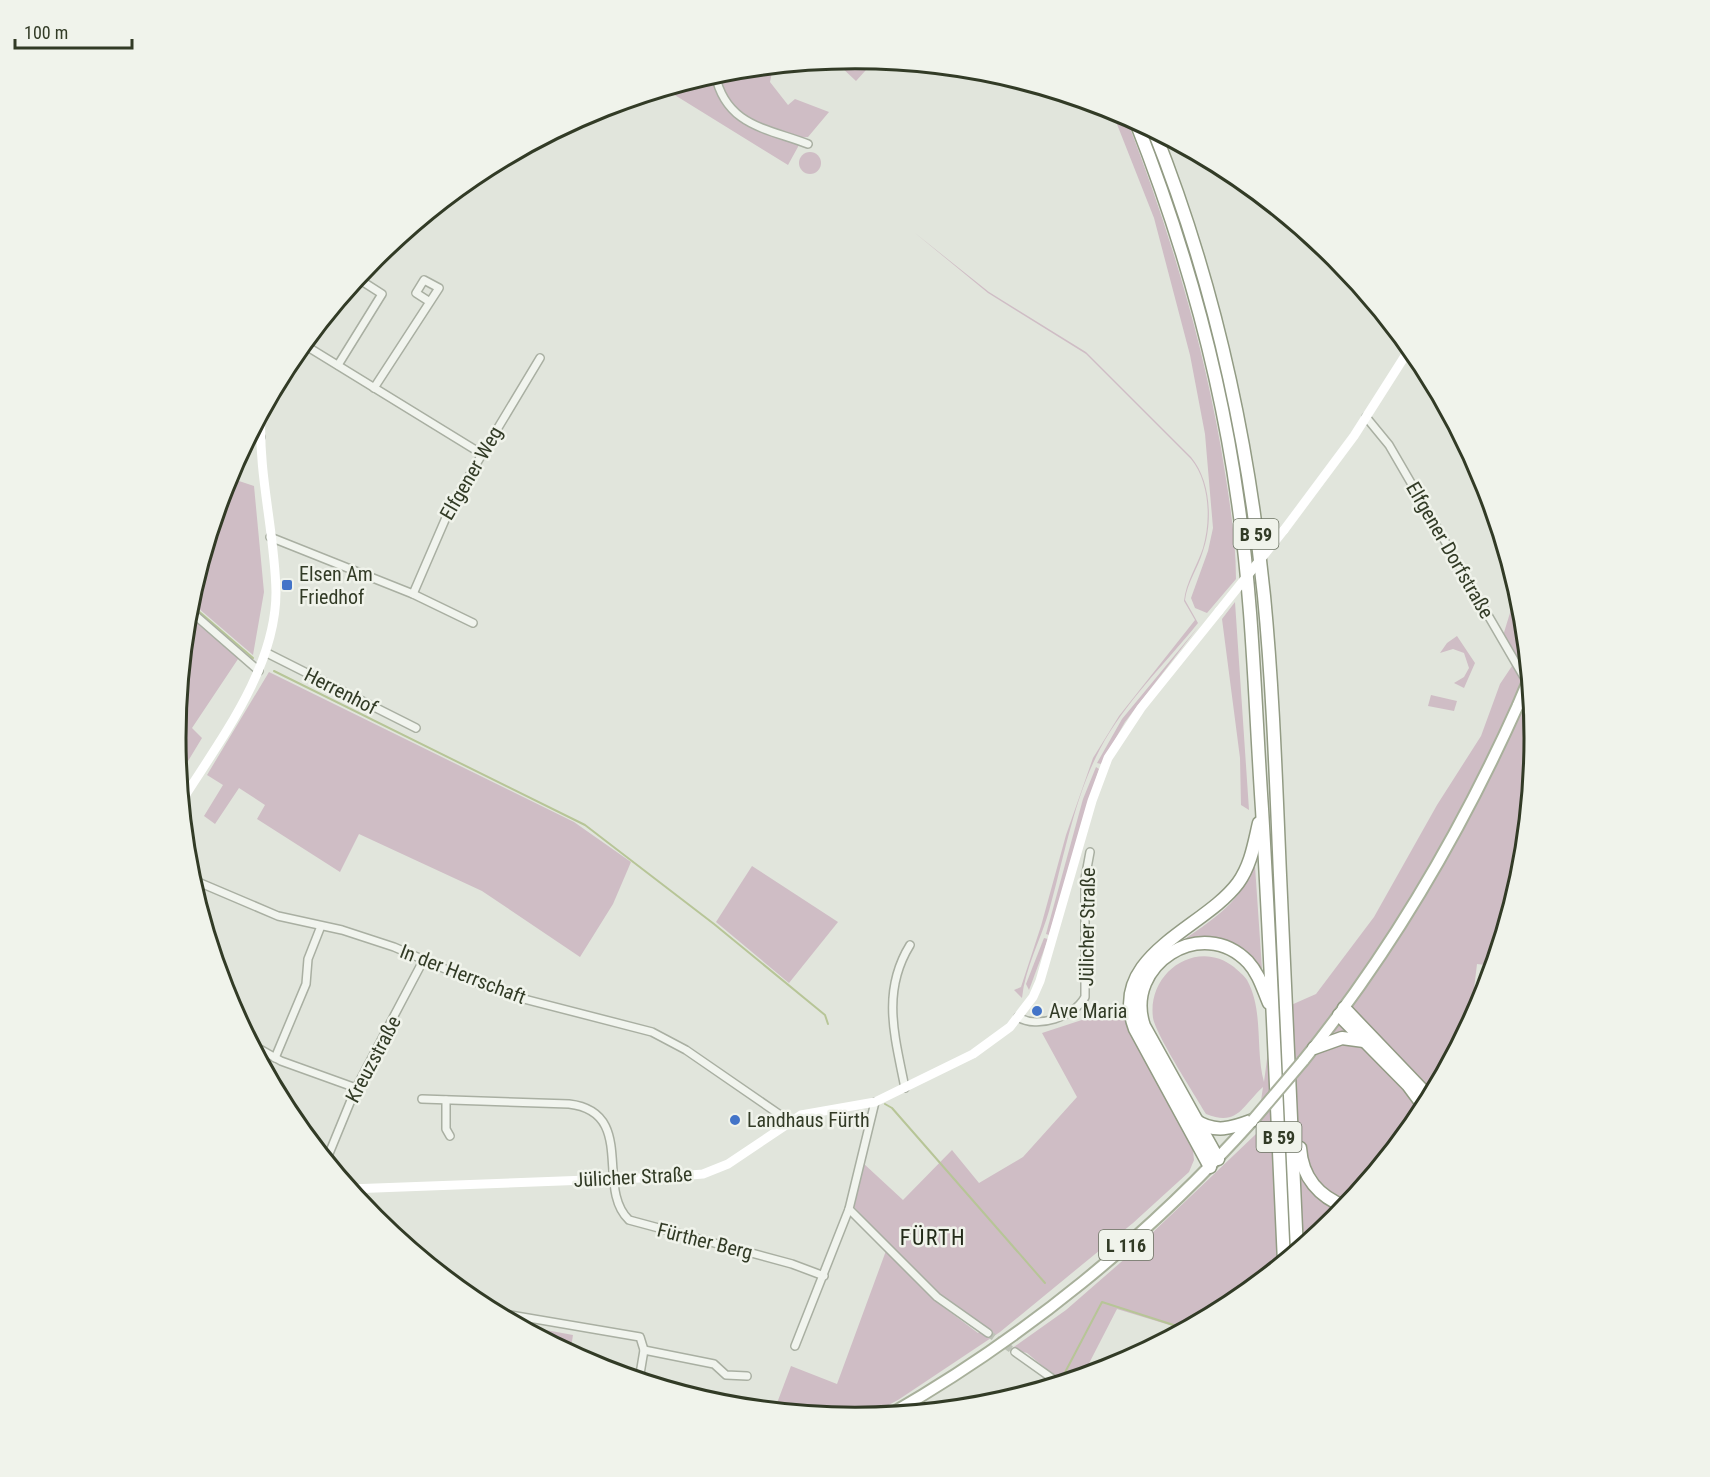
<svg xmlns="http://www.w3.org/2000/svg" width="1710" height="1477" font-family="'Roboto Condensed',sans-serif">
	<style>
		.green { fill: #cfbdc5 }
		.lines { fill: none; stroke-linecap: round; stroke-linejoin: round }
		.stream { stroke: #b7c597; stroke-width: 2 }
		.street-tunnel { stroke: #bec3b8; stroke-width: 7; stroke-dasharray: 7 3.5; stroke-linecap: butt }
		.street-casing { stroke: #a9afa2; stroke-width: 10 }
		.primary-casing { stroke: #a8b09b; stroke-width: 14 }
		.highway-casing { stroke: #929b84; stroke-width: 15 }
		.street { stroke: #f1f4ee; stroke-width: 7 }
		.secondary { stroke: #fff; stroke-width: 9 }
		.primary { stroke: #fff; stroke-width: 10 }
		.highway { stroke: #fff; stroke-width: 12 }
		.primary-bridge-casing { stroke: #a8b09b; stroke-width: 14; stroke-linecap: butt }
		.secondary-bridge { stroke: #fff; stroke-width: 9 }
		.primary-bridge { stroke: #fff; stroke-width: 10 }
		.poi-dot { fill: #4374c8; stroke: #f0f3eb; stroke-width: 2 }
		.labels { text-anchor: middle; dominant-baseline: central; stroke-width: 5; stroke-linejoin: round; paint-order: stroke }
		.shield { fill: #f0f3eb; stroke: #6b7261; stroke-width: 1.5 }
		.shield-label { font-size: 18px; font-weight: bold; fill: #323b26 }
		.street-label { font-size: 20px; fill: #323b26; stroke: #f0f3eb }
		.poi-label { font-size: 20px; fill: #323b26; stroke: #f0f3eb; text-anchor: start }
		.quarter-label { font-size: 22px; letter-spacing: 1.5px; fill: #232b19; stroke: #f0f3eb }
		.rim { fill: none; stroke: #323b26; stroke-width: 3 }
	</style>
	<rect width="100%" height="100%" fill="#e1e5dc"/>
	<!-- green -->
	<g class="green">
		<polygon points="855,59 875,60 856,81 838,64 838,60"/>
		<path d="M756 68 772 72 770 82 788 105 795 99 829 112 808 137C778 142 714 108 719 73Z"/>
		<polygon points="713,74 734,113 799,145 788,165 665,89"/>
		<path d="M1111 109 1125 115C1167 223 1201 334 1221 448 1228 492 1236 535 1236 579L1207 613 1195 608 1191 598 1208 551 1213 528 1205 434 1190 355 1154 218Z"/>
		<circle cx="810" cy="163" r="11"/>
		<path d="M915 233 989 292 1086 352 1191 457C1211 481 1213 522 1203 551 1198 568 1187 583 1185 600L1198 623C1165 664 1125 702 1100 749 1074 798 1064 858 1049 911 1041 939 1025 968 1022 998L1014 990 1021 987 1041 926 1066 835 1093 758 1119 716 1195 620 1184 601C1186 582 1197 566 1203 548 1211 521 1210 482 1191 459L1086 354 988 293Z"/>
		<polygon points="231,470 230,478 254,486 264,592 253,655 190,601"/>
		<path d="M1517 590C1524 612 1533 648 1523 669L1506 647 1530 692 1535 739 1522 871 1493 966 1477 964 1470 1023 1420 1117 1336 1220 1232 1304 1175 1335 1176 1327 1117 1309 1082 1377 1063 1383 1027 1353 1011 1349 1066 1310 1128 1256 1256 1134 1263 1087C1242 1106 1238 1127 1206 1114 1195 1095 1156 1035 1153 1018 1147 972 1197 938 1234 967 1238 971 1244 975 1247 980 1264 1011 1255 1050 1264 1082L1273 1013 1316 994 1374 917 1437 805 1481 736 1500 684 1512 666 1502 639Z"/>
		<polygon points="1235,602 1249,810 1241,805 1240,758 1222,619"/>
		<polygon points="188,612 240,656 192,728 202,738 179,776 175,738"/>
		<polygon points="1198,627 1125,722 1101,764 1097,763 1122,719"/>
		<polygon points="1457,636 1475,663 1464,688 1454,683 1464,677 1469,668 1464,653 1453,649 1440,653 1447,643"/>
		<polygon points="269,672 574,822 631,862 613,904 580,957 482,891 359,834 340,872 257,819 265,805 239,788 215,824 204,816 223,785 207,775"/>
		<polygon points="1431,695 1457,701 1454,711 1428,706"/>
		<polygon points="1096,767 1099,769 1049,935 1046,934 1083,799"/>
		<polygon points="752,866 838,922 789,983 716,922"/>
		<path d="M1255 866 1262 969C1235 940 1223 938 1185 939 1218 916 1238 903 1255 866Z"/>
		<polygon points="1044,938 1048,939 1029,990 1026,984"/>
		<polygon points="1125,1009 1131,1034 1193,1150 1194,1160 1189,1172 1133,1223 1000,1332 898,1400 864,1418 855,1418 774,1411 791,1366 837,1384 887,1248 934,1300 978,1333 985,1327 934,1291 853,1206 863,1163 903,1200 952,1150 979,1183 1023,1157 1077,1097 1042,1033 1091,1017"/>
		<polygon points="535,1328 573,1335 570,1354 534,1334"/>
	</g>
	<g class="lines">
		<!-- stream -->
		<g class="stream">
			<polyline points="189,603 253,658"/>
			<polyline points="274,671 585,825 714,924 825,1015 828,1024"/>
			<polyline points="885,1104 892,1108 1045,1283"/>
			<polyline points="1061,1380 1102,1302 1186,1329"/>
		</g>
		<!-- street-tunnel -->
		<polyline class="street-tunnel" points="988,1333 1015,1352"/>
		<defs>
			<g id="street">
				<path d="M715 74C726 126 766 128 808 144"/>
				<polyline points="303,344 482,454"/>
				<polyline points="338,365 382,294 357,278"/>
				<polyline points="374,388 439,288 424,280 416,293 430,302"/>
				<polyline points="1366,417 1389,445 1528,684"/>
				<polyline points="251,434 261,437"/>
				<polyline points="270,537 413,594 473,623"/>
				<polyline points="413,594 451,506 540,358"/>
				<polyline points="188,609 259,671"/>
				<polyline points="267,653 416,728"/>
				<polyline points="191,879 278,916 342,930 394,947 501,993 652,1032 686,1050 789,1121"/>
				<path d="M1018 1017C1037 1029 1074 1017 1085 997V879L1090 852"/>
				<polyline points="251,1044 281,1061 356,1088"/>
				<polyline points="275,1058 306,984 308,959 321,926"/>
				<path d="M905 1088C895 1037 881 992 910 945"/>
				<path d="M422 1099 569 1104C637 1112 595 1188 629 1220L792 1264 824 1276"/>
				<polyline points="446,1100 446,1129 450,1136"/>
				<polyline points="875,1102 849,1209 937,1297 988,1333"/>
				<polyline points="326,1161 356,1088 424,959"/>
				<polyline points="493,1312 640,1337 644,1350"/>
				<polyline points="795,1346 849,1209"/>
				<polyline points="1015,1352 1060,1384"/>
				<polyline points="639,1380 644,1350 714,1364 726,1375 747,1376"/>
			</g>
			<g id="primary">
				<path d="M1303 1061C1390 953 1461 832 1518 705"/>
				<path d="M889 1415C1024 1338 1149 1236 1253 1120"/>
			</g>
			<g id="highway">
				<path d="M1136 122C1184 244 1220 372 1238 502 1253 604 1255 707 1262 809 1271 960 1277 1111 1284 1262"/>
				<path d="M1154 131C1213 279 1248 438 1264 596 1273 689 1276 782 1280 875 1286 1000 1292 1125 1297 1251"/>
				<polyline points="1344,1008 1430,1098"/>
				<polyline points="1339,1015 1408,1085 1425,1108"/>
				<polyline points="1314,1048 1342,1038 1364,1041"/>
				<path d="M1195 1120C1215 1134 1232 1128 1253 1120"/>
				<path d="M1300 1148C1302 1177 1319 1197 1346 1207"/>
				<path d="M1218 1159 1144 1026C1123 965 1202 914 1248 962 1259 974 1263 989 1269 1003"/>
				<path d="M1210 1167 1135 1029C1107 955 1204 929 1238 883 1251 865 1254 844 1259 823"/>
			</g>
		</defs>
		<!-- street casing -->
		<use href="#street" class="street-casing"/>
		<!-- primary casing -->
		<use href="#primary" class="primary-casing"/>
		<!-- highway casing -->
		<use href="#highway" class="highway-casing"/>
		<!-- street -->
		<use href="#street" class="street"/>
		<!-- secondary -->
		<g class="secondary">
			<polyline points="1284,530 1354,436 1410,348"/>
			<path d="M181 802C220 740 276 668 276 592 275 533 258 475 261 415"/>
			<polyline points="349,1189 667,1177 703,1174 728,1164 801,1115 875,1102 973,1054 1010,1027 1033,997 1040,981 1092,801 1108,758 1141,708 1219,611"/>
		</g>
		<!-- primary -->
		<use href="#primary" class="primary"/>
		<!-- highway -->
		<use href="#highway" class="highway"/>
		<defs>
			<g id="primary-bridge">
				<polyline points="1518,705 1529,679"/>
				<polyline points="1253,1120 1303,1061"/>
			</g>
		</defs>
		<!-- primary-bridge casing -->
		<use href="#primary-bridge" class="primary-bridge-casing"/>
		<!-- secondary-bridge -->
		<polyline class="secondary-bridge" points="1219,611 1284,530"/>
		<!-- primary-bridge -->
		<use href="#primary-bridge" class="primary-bridge"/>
	</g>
	<!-- markers -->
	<g class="poi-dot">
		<rect x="281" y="579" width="12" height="12" rx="3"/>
		<circle cx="1037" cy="1011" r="6"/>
		<circle cx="735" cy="1120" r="6"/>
	</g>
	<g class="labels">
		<!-- shield labels -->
		<g class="shield">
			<rect x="1233.5" y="519" width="45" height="30" rx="4.5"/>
			<rect x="1256.5" y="1122" width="45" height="30" rx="4.5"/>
			<rect x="1099" y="1230" width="54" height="30" rx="4.5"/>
		</g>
		<g class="shield-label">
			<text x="1256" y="534">B 59</text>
			<text x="1279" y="1137">B 59</text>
			<text x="1126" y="1245">L 116</text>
		</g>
		<!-- street labels -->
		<g class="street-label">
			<text transform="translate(471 473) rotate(-60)">Elfgener Weg</text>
			<text transform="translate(1450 550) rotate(60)">Elfgener Dorfstraße</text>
			<text transform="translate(341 691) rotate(27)">Herrenhof</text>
			<text transform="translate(1087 927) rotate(-89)">Jülicher Straße</text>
			<text transform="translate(463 974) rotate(21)">In der Herrschaft</text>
			<text transform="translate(373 1059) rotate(-62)">Kreuzstraße</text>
			<text transform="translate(633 1177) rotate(-3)">Jülicher Straße</text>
			<text transform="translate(705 1241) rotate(14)">Fürther Berg</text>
		</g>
		<!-- poi labels -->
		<g class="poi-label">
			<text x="299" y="574">Elsen Am<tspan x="299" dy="23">Friedhof</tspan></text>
			<text x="1049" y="1011">Ave Maria</text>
			<text x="747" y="1120">Landhaus Fürth</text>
		</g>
		<!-- quarter labels -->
		<g class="quarter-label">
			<text x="933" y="1237">FÜRTH</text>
		</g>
	</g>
	<!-- crop -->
	<path d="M0 0H1710V1477H0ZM186 738a669 669 0 1 1 1338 0a669 669 0 1 1-1338 0Z" fill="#f0f3eb" fill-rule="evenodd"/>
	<path class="rim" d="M186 738a669 669 0 1 1 1338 0a669 669 0 1 1-1338 0Z"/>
	<!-- scale -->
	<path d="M15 39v9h117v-9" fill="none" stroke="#323b26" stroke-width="3"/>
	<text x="24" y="39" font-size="18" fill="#323b26" stroke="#f0f3eb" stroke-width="4.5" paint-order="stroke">100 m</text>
</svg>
